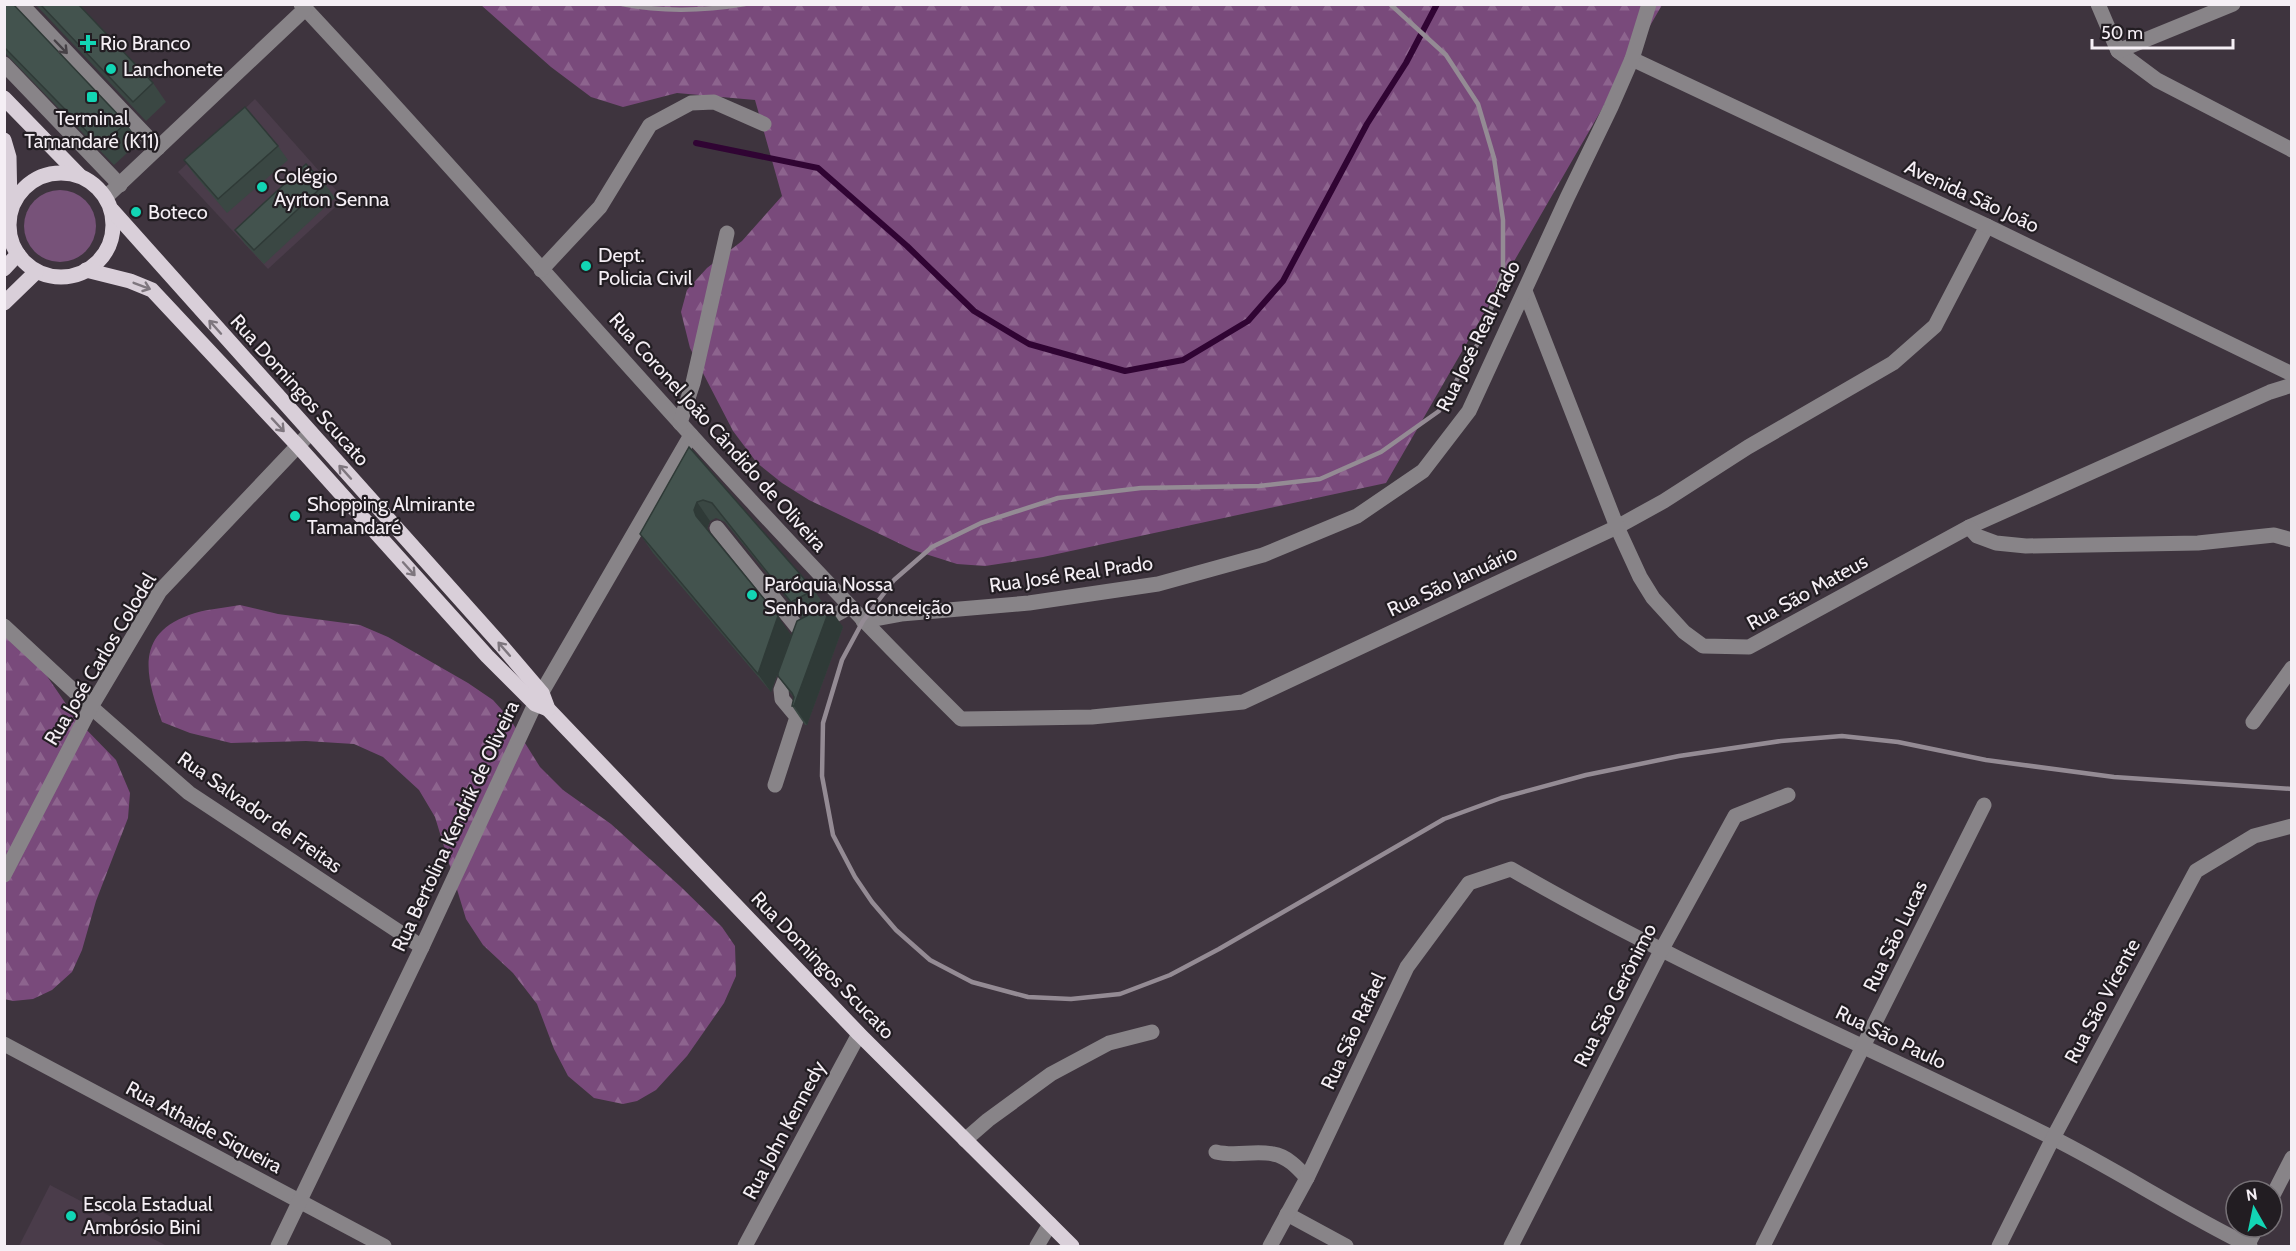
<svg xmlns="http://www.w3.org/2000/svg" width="2296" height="1251" font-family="Cabin,sans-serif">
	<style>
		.built { fill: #4a3c4a }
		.green { fill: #775279 }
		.forest { fill: url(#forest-firs) }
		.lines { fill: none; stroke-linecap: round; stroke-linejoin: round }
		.stream { stroke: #300433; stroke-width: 6 }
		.minor { stroke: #888488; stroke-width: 15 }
		.major { stroke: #d9cfd9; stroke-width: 15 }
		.rail { stroke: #948b94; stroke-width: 4.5 }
		.wall { fill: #3a4743; fill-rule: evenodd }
		.shaded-wall { fill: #2f3a37 }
		.building { fill: #43534e; stroke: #2f3a37; stroke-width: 1.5 }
		.oneway { stroke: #464146 }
		.oneway2 { stroke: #7e767e }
		.poi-dot { fill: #12d5b4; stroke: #221d22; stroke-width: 2 }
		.labels { text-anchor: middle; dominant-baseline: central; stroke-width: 4.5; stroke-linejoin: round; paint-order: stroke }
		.poi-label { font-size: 20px; fill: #f5eff5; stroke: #221d22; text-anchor: start }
		.street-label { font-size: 20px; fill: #f5eff5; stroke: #221d22 }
	</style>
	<defs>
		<pattern id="forest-firs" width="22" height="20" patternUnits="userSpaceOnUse" patternTransform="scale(1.5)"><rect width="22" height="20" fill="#794a7b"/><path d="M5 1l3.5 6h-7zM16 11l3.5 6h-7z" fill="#8d648e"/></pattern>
	</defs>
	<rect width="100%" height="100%" fill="#3e343e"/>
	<!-- built -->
	<g class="built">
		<polygon points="255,99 344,199 268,269 178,172"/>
		<polygon points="50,1185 167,1246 19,1246"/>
	</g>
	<!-- green -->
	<circle class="green" cx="60" cy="226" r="36"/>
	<!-- forest -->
	<g class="forest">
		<polygon points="481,5 1662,5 1386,483 1043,557 985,566 957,564 913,550 809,500 782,483 757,463 733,431 690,348 681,312 687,290 707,268 742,241 782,196 755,100 677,93 623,107 591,97 551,67"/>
		<path d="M240 605 278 614 360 625 388 637 468 683 493 700 510 719 540 767 563 790 611 824 680 886 722 927 735 946 736 976 724 1003 687 1056 656 1090 637 1101 623 1104 594 1098 568 1076 554 1049 537 1004 513 973 483 945 466 919 435 817 419 790 383 757 354 744 306 741 231 743 190 733 162 722C146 677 134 635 189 615 205 609 224 608 240 605Z"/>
		<polygon points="4,634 38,663 77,720 116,760 130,793 128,818 96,901 82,950 72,972 52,990 33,999 13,1001 4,999"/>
	</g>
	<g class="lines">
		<!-- stream -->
		<polyline class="stream" points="696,143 818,168 907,246 974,311 1029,344 1125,371 1183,360 1248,321 1283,281 1367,124 1406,63 1437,4"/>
		<!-- minor -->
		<g class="minor">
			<polyline points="21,4 158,148"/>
			<path d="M301 4C523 241 730 491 961 719L1092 717 1243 702 1617 527 1664 501 1748 447 1893 363 1935 326 1987 226"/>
			<polyline points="2098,4 2118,51 2157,80 2292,150"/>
			<polyline points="2118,51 2233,4"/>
			<polyline points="1632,59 1987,226 2292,374"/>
			<polyline points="4,64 120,185"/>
			<polyline points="106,197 305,9"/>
			<polyline points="541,270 600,207 650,125 691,103 714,102 764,124"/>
			<polyline points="1525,291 1617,527 1640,577 1653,598 1684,632 1703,646 1749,647 1969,527 2270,392 2292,385"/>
			<polyline points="680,423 693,383 727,233"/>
			<polyline points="1969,527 1977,536 1996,543 2026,546 2198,543 2274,535 2292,540"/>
			<polyline points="717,528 802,633 850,607"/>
			<polyline points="863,621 901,614 1029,603 1158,584 1263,555 1357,516 1423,471 1469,411 1567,198 1611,107 1632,59 1649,4"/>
			<polyline points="4,626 91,707 189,793 422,947"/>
			<polyline points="2253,722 2292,668"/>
			<polyline points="775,785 797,717 782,699 781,690 791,664"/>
			<polyline points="4,875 91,707 160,591 310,433"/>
			<polyline points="4,1044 384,1246"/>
			<polyline points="965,1140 988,1120 1051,1074 1109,1043 1152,1032"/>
			<path d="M1216 1152C1235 1157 1254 1150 1273 1154 1287 1156 1298 1168 1307 1178"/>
			<polyline points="2272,1197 2292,1158"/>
			<polyline points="1287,1214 1346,1246"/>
			<polyline points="278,1246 422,947 535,704 691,435"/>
			<polyline points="745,1246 859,1034"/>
			<polyline points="1037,1246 1050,1224"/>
			<path d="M1270 1246 1307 1178 1407 967 1469 883 1511 869C1685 970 1872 1047 2051 1137 2119 1171 2182 1213 2250 1246"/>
			<polyline points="1511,1246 1662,949 1735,816 1788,795"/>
			<polyline points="1763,1246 1984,805"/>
			<polyline points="1999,1246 2053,1138 2196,871 2254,836 2292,826"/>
			<polyline points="2247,1246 2257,1227"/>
		</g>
		<!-- major -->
		<g class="major">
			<polyline points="4,98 79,175"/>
			<polyline points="4,140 9,157 10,207"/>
			<circle cx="61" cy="225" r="52"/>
			<polyline points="112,210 501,645 542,693 548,709 859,1034 1072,1246"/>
			<polyline points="4,269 18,254"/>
			<polyline points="86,270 130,281 152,290 298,446 487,656 535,704 548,709"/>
			<polyline points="4,303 36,272"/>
		</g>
		<!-- rail -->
		<g class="rail">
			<path d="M622 4C662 12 704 11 745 4"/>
			<polyline points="1390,4 1446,55 1478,104 1494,158 1503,220 1503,272 1482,336 1439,411 1381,452 1320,479 1259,486 1141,488 1058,498 981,523 932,547 894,580 863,621 842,660 823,723 822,776 833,835 855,877 872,902 896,930 930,960 972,982 1028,997 1071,999 1120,994 1170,975 1219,949 1444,819 1501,798 1586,775 1679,756 1781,741 1842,736 1898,742 1986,760 2114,777 2292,789"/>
		</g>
	</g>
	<!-- wall -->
	<g class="wall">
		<polygon points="4,4 126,123 139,142 114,165 4,52"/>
		<polygon points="35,4 78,4 153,83 166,102 146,121"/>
		<polygon points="278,146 288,160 227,213 194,174 184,160"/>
		<polygon points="325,184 335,198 264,264 245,244 235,230"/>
		<path d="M689 447 814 590 825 606 843 627 807 725H805L792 706 794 698 778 676V673L771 692 653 553 640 534ZM716 518 725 522 803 618 780 668 791 635 707 529 710 521Z"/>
	</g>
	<!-- shaded-wall -->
	<g class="shaded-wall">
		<polygon points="697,502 710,521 707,529 696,516 694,510"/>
		<polygon points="830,608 843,627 807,725 794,706"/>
		<polygon points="778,616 791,635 771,692 758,674"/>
	</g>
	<!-- building -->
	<g class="building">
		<polygon points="4,4 13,4 126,123 101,146 4,47"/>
		<polygon points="40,4 78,4 153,83 133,102"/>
		<polygon points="245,107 278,146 218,199 184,160"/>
		<polygon points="306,164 325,184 254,250 235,230"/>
		<polygon points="689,447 814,590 791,602 712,503 703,500 697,502 694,510 696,516 778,616 758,674 640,534"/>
		<polygon points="827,605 830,608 794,706 792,706 794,697 792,693 778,676 778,673 797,621"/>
	</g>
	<!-- one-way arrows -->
	<defs><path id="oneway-shaft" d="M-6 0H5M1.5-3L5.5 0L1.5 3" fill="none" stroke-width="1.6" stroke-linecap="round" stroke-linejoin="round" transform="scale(1.5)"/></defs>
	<use class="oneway" href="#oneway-shaft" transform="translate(61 47) rotate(46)"/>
	<g class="oneway2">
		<use href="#oneway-shaft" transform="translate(142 286) rotate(21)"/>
		<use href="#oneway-shaft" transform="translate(215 327) rotate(-132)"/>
		<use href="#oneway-shaft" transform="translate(278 425) rotate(47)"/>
		<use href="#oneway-shaft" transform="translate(345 472) rotate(-132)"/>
		<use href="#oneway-shaft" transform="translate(409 569) rotate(48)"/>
		<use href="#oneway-shaft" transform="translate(504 649) rotate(-131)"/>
	</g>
	<!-- markers -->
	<g class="poi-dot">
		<path d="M85 34h6v6h6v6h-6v6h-6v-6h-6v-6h6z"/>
		<circle cx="111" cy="69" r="6"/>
		<rect x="86" y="91" width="12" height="12" rx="3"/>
		<circle cx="262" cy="187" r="6"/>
		<circle cx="136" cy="212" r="6"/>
		<circle cx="586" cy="266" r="6"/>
		<circle cx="295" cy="516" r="6"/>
		<circle cx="752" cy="595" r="6"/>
		<circle cx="71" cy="1216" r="6"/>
	</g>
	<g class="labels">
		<!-- poi labels -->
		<g class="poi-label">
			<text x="100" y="43">Rio Branco</text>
			<text x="123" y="69">Lanchonete</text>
			<text x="92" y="118" text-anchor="middle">Terminal<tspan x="92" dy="23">Tamandaré (K11)</tspan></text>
			<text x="274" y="176">Colégio<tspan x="274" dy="23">Ayrton Senna</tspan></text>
			<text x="148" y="212">Boteco</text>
			<text x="598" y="255">Dept.<tspan x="598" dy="23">Policia Civil</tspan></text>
			<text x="307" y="504">Shopping Almirante<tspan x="307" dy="23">Tamandaré</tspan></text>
			<text x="764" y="584">Paróquia Nossa<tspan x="764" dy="23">Senhora da Conceição</tspan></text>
			<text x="83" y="1204">Escola Estadual<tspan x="83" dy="23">Ambrósio Bini</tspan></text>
		</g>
		<!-- street labels -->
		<g class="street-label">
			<text transform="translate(1972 196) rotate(25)">Avenida São João</text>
			<text transform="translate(1478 336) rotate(-64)">Rua José Real Prado</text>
			<text transform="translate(300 390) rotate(48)">Rua Domingos Scucato</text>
			<text transform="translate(718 432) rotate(48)">Rua Coronel João Cândido de Oliveira</text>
			<text transform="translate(1071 574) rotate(-8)">Rua José Real Prado</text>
			<text transform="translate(1452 581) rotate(-25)">Rua São Januário</text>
			<text transform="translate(1807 592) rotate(-29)">Rua São Mateus</text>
			<text transform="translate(100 659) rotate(-59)">Rua José Carlos Colodel</text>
			<text transform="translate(260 812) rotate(35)">Rua Salvador de Freitas</text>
			<text transform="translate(455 826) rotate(-65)">Rua Bertolina Kendrik de Oliveira</text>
			<text transform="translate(1895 936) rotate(-64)">Rua São Lucas</text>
			<text transform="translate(823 965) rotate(46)">Rua Domingos Scucato</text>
			<text transform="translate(1615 995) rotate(-63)">Rua São Gerônimo</text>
			<text transform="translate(2102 1001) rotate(-62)">Rua São Vicente</text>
			<text transform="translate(1353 1031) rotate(-65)">Rua São Rafael</text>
			<text transform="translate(1891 1037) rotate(26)">Rua São Paulo</text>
			<text transform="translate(204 1127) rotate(28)">Rua Athaide Siqueira</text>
			<text transform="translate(784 1130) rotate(-62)">Rua John Kennedy</text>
		</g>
	</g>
	<!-- border -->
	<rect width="2296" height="1251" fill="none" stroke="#f5eff5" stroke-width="12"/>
	<!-- north arrow -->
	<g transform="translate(2254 1209) rotate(351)"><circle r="28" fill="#221d22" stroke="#767176" stroke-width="1.5"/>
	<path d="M0-4.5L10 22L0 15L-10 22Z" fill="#12d5b4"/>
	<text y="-9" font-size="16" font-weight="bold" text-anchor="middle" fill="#f5eff5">N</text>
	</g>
	<!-- scale -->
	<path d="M2092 39v9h141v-9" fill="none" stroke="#f5eff5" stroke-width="3"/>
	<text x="2101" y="39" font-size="18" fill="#f5eff5" stroke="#221d22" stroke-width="4.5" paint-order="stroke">50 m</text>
</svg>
